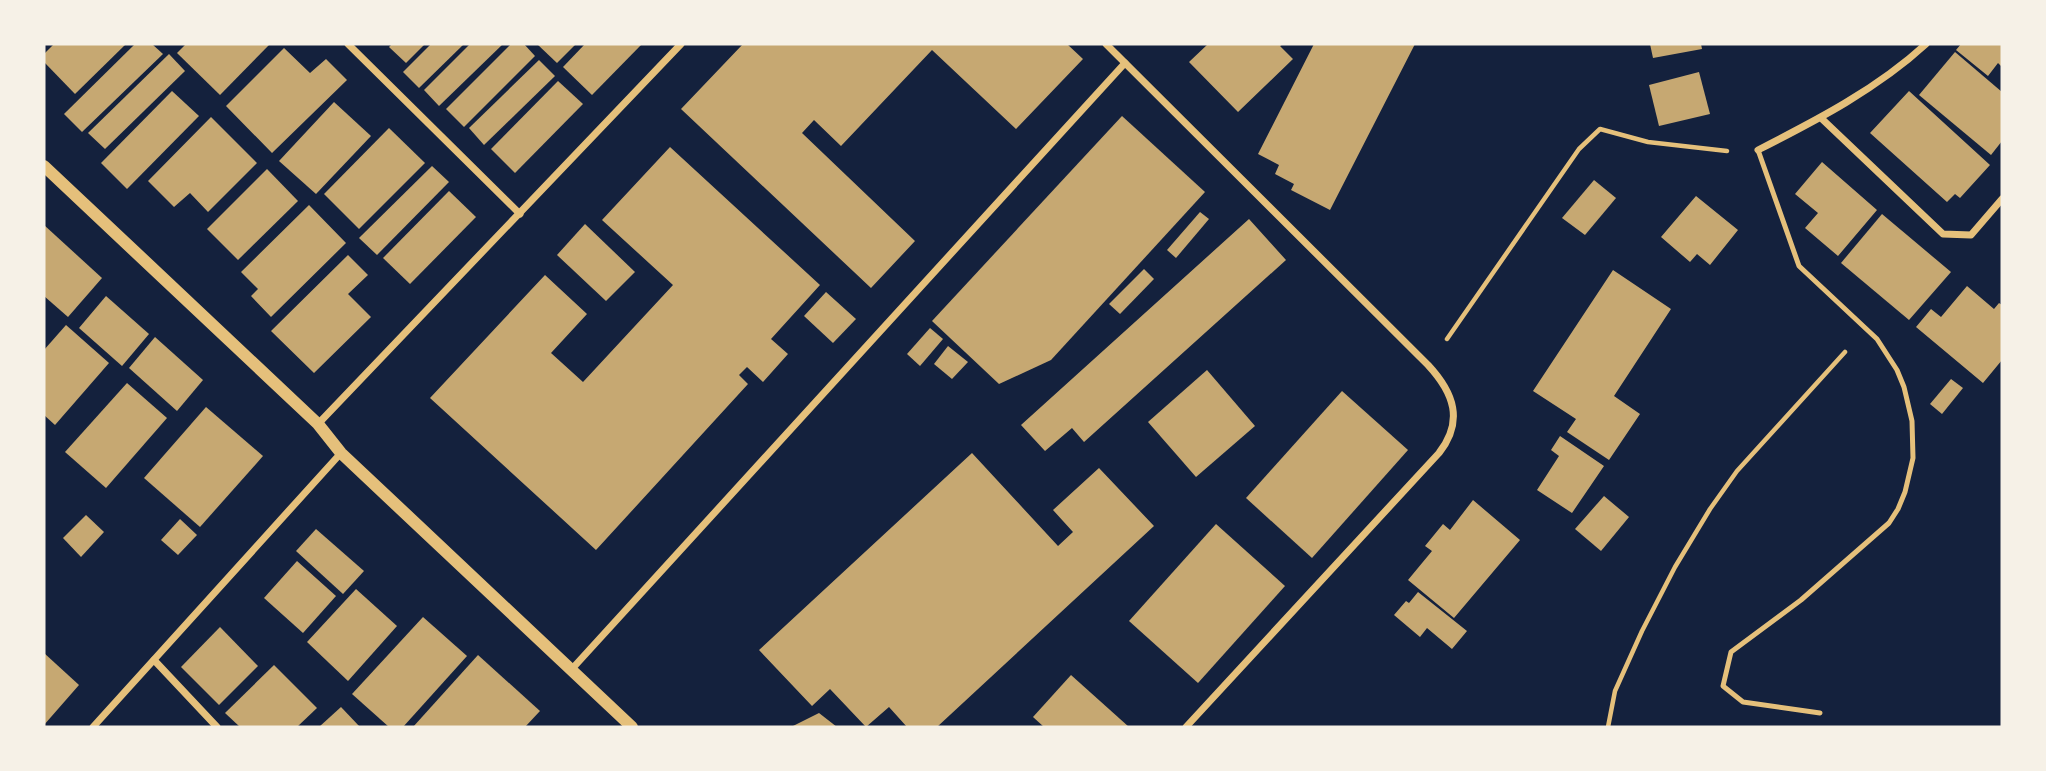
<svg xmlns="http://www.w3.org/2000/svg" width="2046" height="771" font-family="'PT Sans',sans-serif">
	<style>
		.building { fill: #c6a872 }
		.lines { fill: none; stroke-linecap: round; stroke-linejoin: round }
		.path { stroke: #e5c07b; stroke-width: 4.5 }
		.service { stroke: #e5c07b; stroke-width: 5 }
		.minor { stroke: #e5c07b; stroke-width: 7 }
		.tertiary { stroke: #e5c07b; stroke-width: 12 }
	</style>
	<rect width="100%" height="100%" fill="#14213d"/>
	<!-- building -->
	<g class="building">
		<polygon points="54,44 126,44 75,94 44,62 44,54"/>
		<polygon points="135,44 152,44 163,54 82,132 64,114"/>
		<polygon points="186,44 270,44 220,95 177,53"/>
		<polygon points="392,44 425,44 406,63 389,47"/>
		<polygon points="431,44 464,44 419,88 403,72"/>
		<polygon points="470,44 503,44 439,106 424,90"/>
		<polygon points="511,44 524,44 535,56 464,127 446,109"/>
		<polygon points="537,44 576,44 557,63"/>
		<polygon points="585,44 642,44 592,95 563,67"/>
		<polygon points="743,44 1067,44 1083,59 1016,129 932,50 841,146 814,120 802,133 915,241 871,288 681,109"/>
		<polygon points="1208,44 1283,44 1280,46 1293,59 1238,112 1189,62"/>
		<polygon points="1314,44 1415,44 1330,210 1291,190 1294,184 1275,174 1279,165 1258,154"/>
		<polygon points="1650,44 1701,44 1702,49 1653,58"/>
		<polygon points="1961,44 2002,44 2002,67 1998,63 1988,76 1956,50"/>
		<polygon points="284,48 310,73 326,59 347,80 272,153 226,106"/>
		<polygon points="1955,52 2002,92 2002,141 1991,155 1919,95"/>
		<polygon points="169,54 185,71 105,149 88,133"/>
		<polygon points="539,60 555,76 484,145 469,128"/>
		<polygon points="1699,72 1710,114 1659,126 1649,85"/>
		<polygon points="558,81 583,104 515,173 491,149"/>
		<polygon points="172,91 199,116 127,189 101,163"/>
		<polygon points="1909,91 1990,165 1960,198 1955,194 1947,202 1870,133"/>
		<polygon points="334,102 371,136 316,194 279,161"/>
		<polygon points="1122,116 1205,192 1051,360 999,384 932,321"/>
		<polygon points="211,117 257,163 208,212 190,193 174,207 148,181"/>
		<polygon points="389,128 425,163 359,229 324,194"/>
		<polygon points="670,147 820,285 771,339 788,354 763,382 747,367 739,375 748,384 596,550 430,398 545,275 587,314 551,353 583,382 673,285 602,220"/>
		<polygon points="1822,162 1877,210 1838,256 1805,228 1818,213 1795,194"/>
		<polygon points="432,166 449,182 377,255 359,238"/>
		<polygon points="267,169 298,201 238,260 207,229"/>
		<polygon points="1594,180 1616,198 1585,235 1562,218"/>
		<polygon points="449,191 476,217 410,284 383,258"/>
		<polygon points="1696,196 1738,230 1710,265 1697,254 1690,262 1661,237"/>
		<polygon points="309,205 346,243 271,317 251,296 258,289 241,272"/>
		<polygon points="1200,212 1209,219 1176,258 1167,250"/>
		<polygon points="1882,214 1951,272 1909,320 1841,263"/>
		<polygon points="1249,219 1286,260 1084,442 1072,428 1045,451 1021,425"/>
		<polygon points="585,224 635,272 606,301 557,255"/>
		<polygon points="44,225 102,278 68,317 44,296"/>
		<polygon points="348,255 368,275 348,294 371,317 314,373 271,331"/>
		<polygon points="1144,269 1154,279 1120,314 1109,304"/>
		<polygon points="1613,270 1671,309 1614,396 1640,414 1609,460 1567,432 1576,419 1533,391"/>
		<polygon points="1967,286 1994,309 1999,303 2002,305 2002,360 1983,383 1916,327 1931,309 1941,317"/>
		<polygon points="826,292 856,319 833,343 804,316"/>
		<polygon points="106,296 149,334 122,366 79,328"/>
		<polygon points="66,325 109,363 55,425 44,415 44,350"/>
		<polygon points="930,328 943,339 920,366 907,354"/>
		<polygon points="155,337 203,380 177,411 129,368"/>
		<polygon points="948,346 968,362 952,379 934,364"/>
		<polygon points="1207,370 1255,426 1196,477 1148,422"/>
		<polygon points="1951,379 1963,388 1942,414 1930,404"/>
		<polygon points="127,383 167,418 106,488 65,452"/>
		<polygon points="1342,391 1408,450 1312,558 1246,498"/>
		<polygon points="206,407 263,456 200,527 144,478"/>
		<polygon points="1560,436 1604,466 1572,513 1537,490 1559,456 1551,450"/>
		<polygon points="972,453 1058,546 1073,532 1053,510 1099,468 1154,526 937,727 907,727 889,707 866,727 830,689 812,706 759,650"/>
		<polygon points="1604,496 1629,517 1601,551 1575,529"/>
		<polygon points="1473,500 1520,540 1454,618 1408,580 1432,551 1425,546 1443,524 1450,530"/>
		<polygon points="86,515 104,532 81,557 63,538"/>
		<polygon points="180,519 197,535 178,555 161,540"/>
		<polygon points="1216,524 1285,586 1198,683 1129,621"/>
		<polygon points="316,529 364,571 343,594 296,551"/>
		<polygon points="297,561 336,596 303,633 264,598"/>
		<polygon points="356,589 397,626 348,681 307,642"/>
		<polygon points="1418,592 1467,631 1452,649 1427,628 1420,637 1394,615 1406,601 1409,603"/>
		<polygon points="423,617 467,656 403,727 389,727 352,694"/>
		<polygon points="220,627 258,666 219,705 181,667"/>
		<polygon points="44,653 79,685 44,725"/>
		<polygon points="478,655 540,711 525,727 413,727"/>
		<polygon points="274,665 317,708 297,727 240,727 225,713"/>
		<polygon points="1071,675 1129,727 1044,727 1033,717"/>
		<polygon points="341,707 360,727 319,727"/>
		<polygon points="819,713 837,727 791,727"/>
	</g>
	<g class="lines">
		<!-- path -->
		<g class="path">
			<polyline points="1447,339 1579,149 1600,129 1648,142 1727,151"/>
			<polyline points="1608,727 1615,691 1642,631 1675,567 1710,509 1737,471 1845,352"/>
		</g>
		<!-- service -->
		<polyline class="service" points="1758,150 1799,266 1877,339 1897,370 1904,387 1912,421 1913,458 1905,492 1898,509 1889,523 1801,600 1731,652 1723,686 1743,702 1820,713"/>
		<!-- minor -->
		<g class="minor">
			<polyline points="348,44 520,214"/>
			<path d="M1106 44 1428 365C1454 393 1464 421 1439 453L1186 727"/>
			<polyline points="1821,118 1943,234 1971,235 2002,199"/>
			<path d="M1758 150C1817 120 1877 89 1926 44"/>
			<polyline points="318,424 681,44"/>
			<polyline points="154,660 217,727"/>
			<polyline points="571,670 1125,63"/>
			<polyline points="93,727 341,453"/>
		</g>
		<!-- tertiary -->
		<polyline class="tertiary" points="44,166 318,424 341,453 632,727"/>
	</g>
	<!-- border -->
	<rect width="2046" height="771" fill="none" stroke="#f6f1e7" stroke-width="91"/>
</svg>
